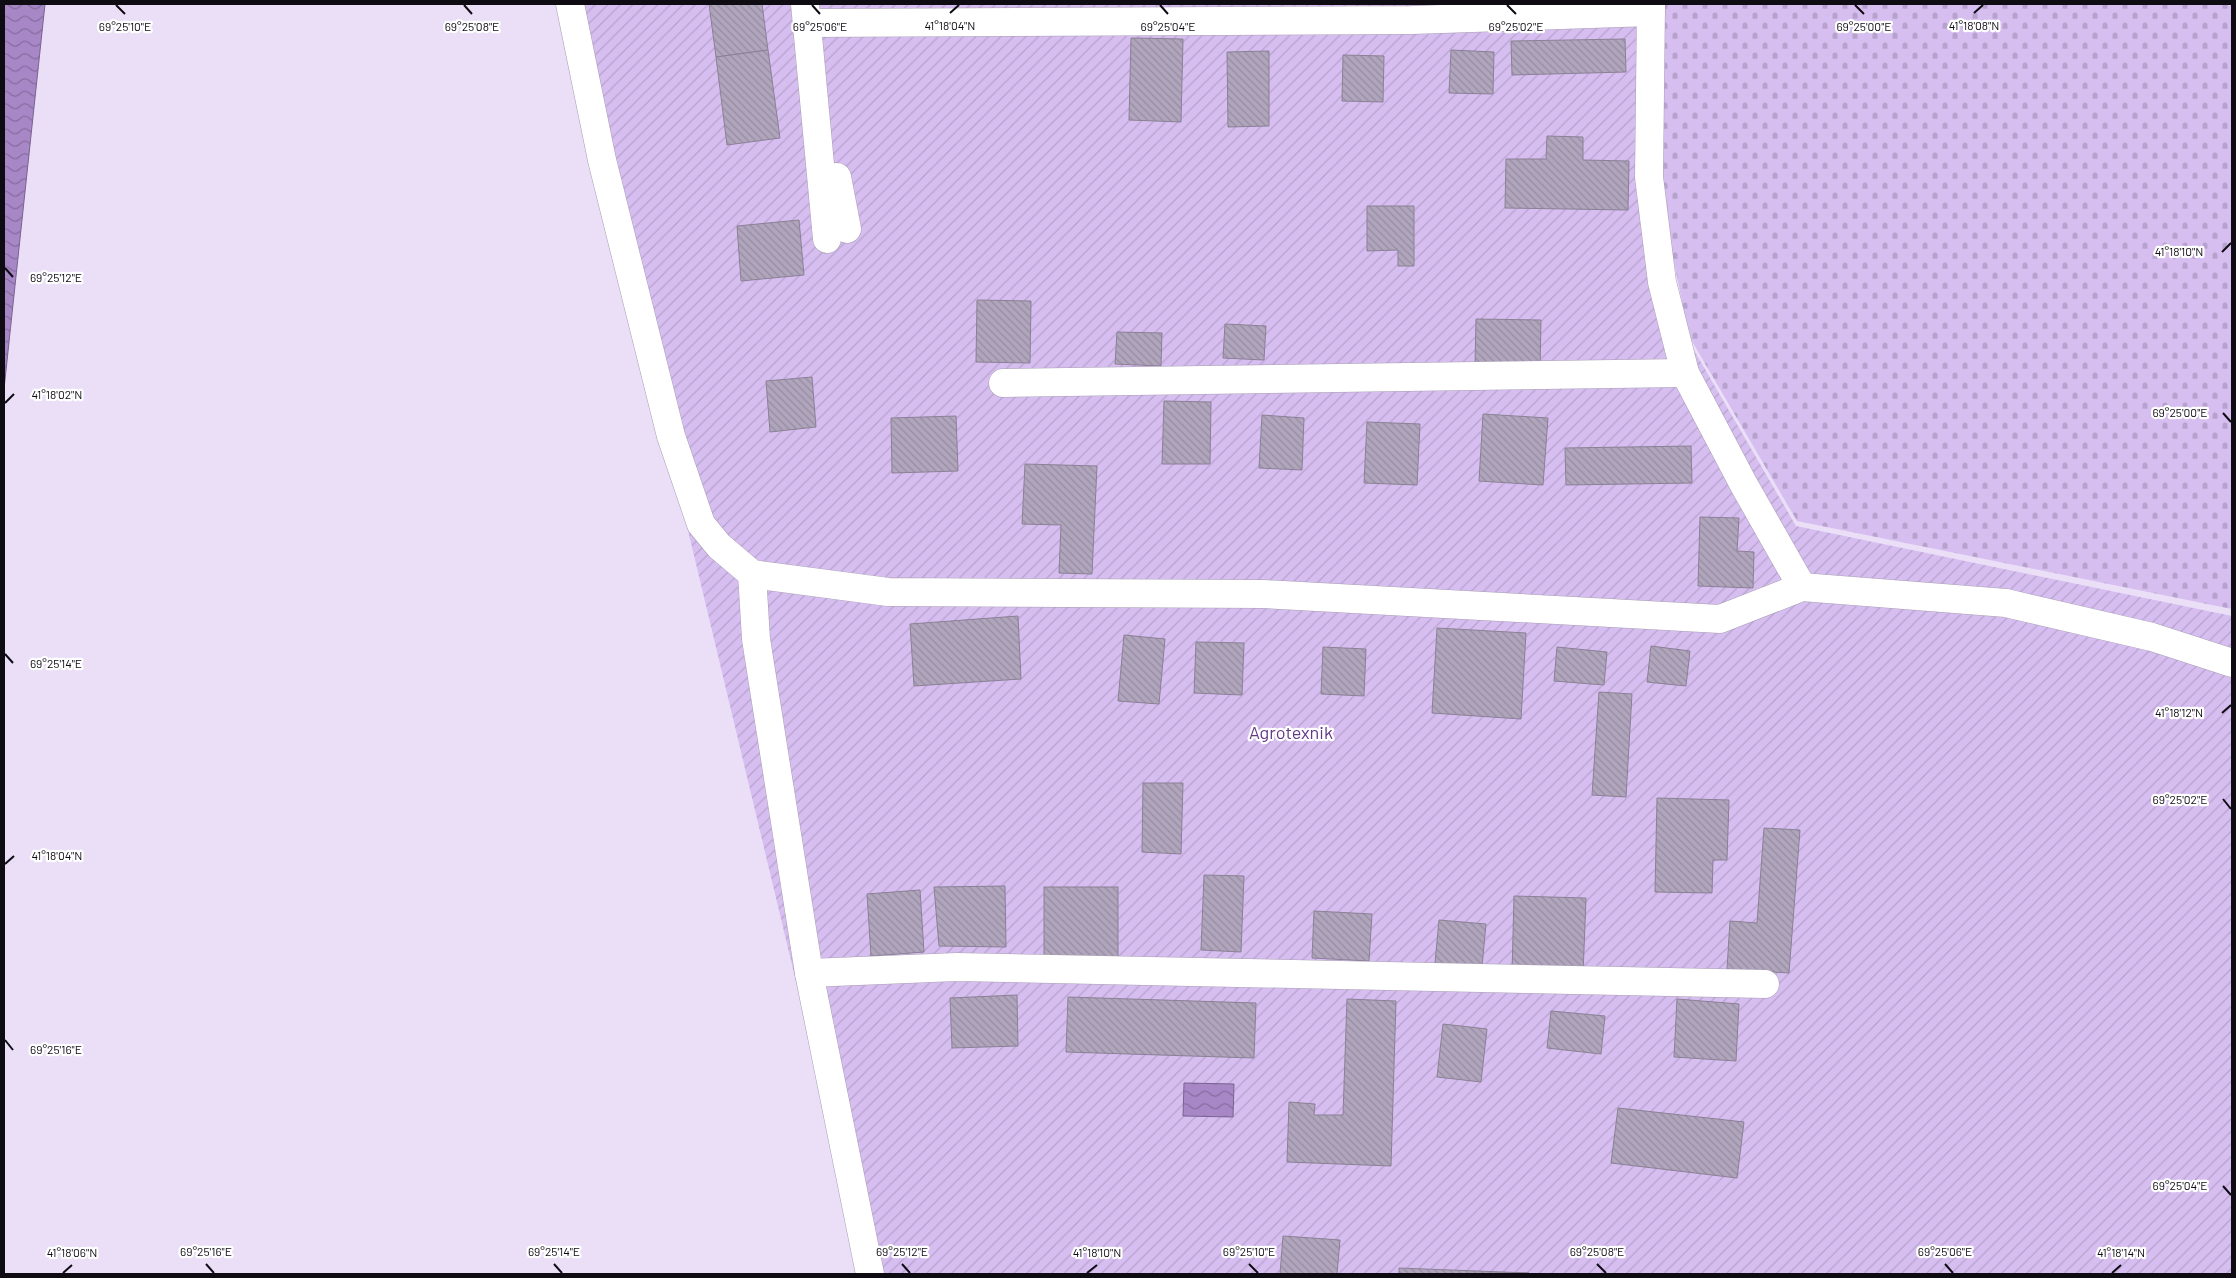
<svg xmlns="http://www.w3.org/2000/svg" width="2236" height="1278" font-family="Barlow,sans-serif">
	<style>
		.cemetery { fill: url(#cemetery-stones) }
		.garden { fill: url(#garden-furrows) }
		.water { fill: url(#water-waves); stroke: #796290 }
		.building { fill: url(#building-back-hatch); stroke: #8b8096 }
		.lines { fill: none; stroke-linecap: round; stroke-linejoin: round }
		.minor-casing { stroke: #a99eb4; stroke-width: 29 }
		.minor { stroke: #fff; stroke-width: 28 }
		.ticks { fill: none; stroke: #0f0b13; stroke-width: 2 }
		.labels { text-anchor: middle; dominant-baseline: central; stroke-width: 4.5; stroke-linejoin: round; paint-order: stroke }
		.park-label { font-size: 18px; fill: #633885; stroke: #fff }
		.ticks-label { font-size: 12px; text-anchor: middle; fill: #0f0b13; stroke: #fff; stroke-width: 4.5; stroke-linejoin: round; paint-order: stroke }
	</style>
	<defs>
		<pattern id="cemetery-stones" width="16" height="16" patternUnits="userSpaceOnUse" patternTransform="scale(1.25)"><rect width="16" height="16" fill="#d7bef0"/><path d="M2 7V4a2 2 0 0 1 4 0v3zM10 15v-3a2 2 0 0 1 4 0v3z" fill="#b7a2cd"/></pattern>
		<pattern id="garden-furrows" width="10" height="10" patternUnits="userSpaceOnUse" patternTransform="scale(1.25)"><rect width="10" height="10" fill="#d7bef0"/><path d="M-1 1l2-2M0 10L10 0M9 11l2-2" fill="none" stroke="#b7a2cd"/></pattern>
		<pattern id="water-waves" width="16" height="10" patternUnits="userSpaceOnUse" patternTransform="scale(1.25)"><rect width="16" height="10" fill="#a787c6"/><path d="M0 5q4-4 8 0t8 0" fill="none" stroke="#866da0"/></pattern>
		<pattern id="building-back-hatch" width="6" height="6" patternUnits="userSpaceOnUse" patternTransform="scale(1.25)"><rect width="6" height="6" fill="#b0a5bc"/><path d="M-1 5l2 2M0 0l6 6M5-1l2 2" fill="none" stroke="#968da1"/></pattern>
	</defs>
	<rect width="100%" height="100%" fill="#eadff7"/>
	<!-- cemetery -->
	<polygon class="cemetery" points="1664,4 2232,4 2232,609 1797,521 1689,336 1662,203"/>
	<!-- garden -->
	<polygon class="garden" points="562,4 1658,4 1656,209 1684,333 1796,526 2232,616 2232,1274 866,1274"/>
	<!-- water -->
	<g class="water">
		<polygon points="4,4 45,4 4,389"/>
		<polygon points="1184,1083 1234,1084 1233,1117 1183,1116"/>
	</g>
	<!-- building -->
	<g class="building">
		<polygon points="709,4 762,4 768,50 716,57"/>
		<polygon points="1131,38 1183,39 1181,122 1129,120"/>
		<polygon points="1625,39 1626,72 1512,75 1511,41"/>
		<polygon points="768,50 780,138 727,145 716,57"/>
		<polygon points="1451,50 1494,52 1493,94 1449,93"/>
		<polygon points="1269,51 1269,126 1228,127 1227,52"/>
		<polygon points="1343,55 1384,56 1383,102 1342,101"/>
		<polygon points="1547,136 1583,137 1583,160 1629,161 1628,210 1505,208 1506,159 1546,159"/>
		<polygon points="1367,206 1414,206 1414,266 1398,266 1398,250 1367,251"/>
		<polygon points="799,220 804,275 741,281 737,226"/>
		<polygon points="977,300 1031,301 1030,363 976,362"/>
		<polygon points="1476,319 1541,320 1540,368 1475,367"/>
		<polygon points="1225,324 1266,326 1264,360 1223,358"/>
		<polygon points="1117,332 1162,333 1161,366 1115,364"/>
		<polygon points="812,377 816,427 770,432 766,381"/>
		<polygon points="1164,401 1211,402 1210,464 1162,464"/>
		<polygon points="1483,414 1548,418 1543,485 1479,481"/>
		<polygon points="1262,415 1304,418 1302,470 1259,468"/>
		<polygon points="956,416 958,471 892,473 891,418"/>
		<polygon points="1367,422 1420,424 1417,485 1364,483"/>
		<polygon points="1691,446 1692,483 1566,485 1565,448"/>
		<polygon points="1025,464 1097,466 1092,574 1059,573 1061,525 1022,524"/>
		<polygon points="1700,517 1739,518 1737,551 1754,552 1753,588 1698,586"/>
		<polygon points="1018,616 1021,679 914,686 910,624"/>
		<polygon points="1437,628 1526,633 1521,719 1432,713"/>
		<polygon points="1124,635 1165,639 1159,704 1118,701"/>
		<polygon points="1196,642 1244,643 1242,695 1194,693"/>
		<polygon points="1651,646 1690,651 1686,686 1647,682"/>
		<polygon points="1323,647 1366,649 1364,696 1321,694"/>
		<polygon points="1557,647 1607,652 1604,685 1554,681"/>
		<polygon points="1599,692 1632,694 1626,797 1592,795"/>
		<polygon points="1143,783 1183,783 1181,854 1142,852"/>
		<polygon points="1657,798 1729,800 1727,860 1713,860 1712,893 1655,892"/>
		<polygon points="1764,828 1800,830 1789,973 1727,969 1730,921 1757,923"/>
		<polygon points="1204,875 1244,876 1241,952 1201,950"/>
		<polygon points="1005,886 1006,947 939,946 934,887"/>
		<rect x="1044" y="887" width="74" height="70"/>
		<polygon points="920,890 924,952 871,956 867,894"/>
		<polygon points="1514,896 1586,898 1583,975 1512,973"/>
		<polygon points="1314,911 1372,914 1369,961 1312,958"/>
		<polygon points="1439,920 1486,924 1482,967 1435,963"/>
		<polygon points="1017,995 1018,1046 952,1048 950,998"/>
		<polygon points="1068,997 1256,1003 1254,1058 1066,1052"/>
		<polygon points="1347,999 1396,1001 1391,1166 1287,1162 1289,1102 1315,1104 1314,1115 1343,1115"/>
		<polygon points="1677,999 1739,1004 1736,1061 1674,1057"/>
		<polygon points="1551,1011 1605,1016 1601,1054 1547,1048"/>
		<polygon points="1443,1024 1487,1029 1481,1082 1437,1077"/>
		<polygon points="1618,1108 1744,1122 1737,1178 1611,1163"/>
		<polygon points="1283,1236 1340,1240 1337,1274 1280,1274"/>
		<polygon points="1399,1268 1529,1273 1399,1274"/>
	</g>
	<g class="lines">
		<defs>
			<g id="minor">
				<polyline points="570,4 602,160 671,436 701,524 719,546 752,574 888,592 1263,594 1720,619 1802,587 2006,603 2152,637 2232,663"/>
				<polyline points="805,4 827,239"/>
				<polyline points="1651,4 1649,177 1662,282 1685,373 1744,485 1802,587"/>
				<polyline points="807,23 1412,20 1651,12"/>
				<polyline points="837,177 847,229"/>
				<polyline points="1003,383 1685,373"/>
				<polyline points="752,574 756,639 809,973 870,1274"/>
				<polyline points="809,973 957,967 1765,984"/>
			</g>
		</defs>
		<!-- minor casing -->
		<use href="#minor" class="minor-casing"/>
		<!-- minor -->
		<use href="#minor" class="minor"/>
	</g>
	<!-- ticks -->
	<path class="ticks" d="M116 5 125 14M464 5 472 14M812 5 820 14M1160 5 1168 14M1507 5 1516 14M1855 5 1864 14M950 13 959 5M1974 13 1983 5M2222 252 2231 243M5 268 13 277M5 403 14 394M2223 413 2231 422M5 654 13 663M2222 713 2231 705M2223 799 2231 809M5 864 14 856M5 1040 13 1050M2223 1186 2231 1195M206 1264 214 1273M554 1264 562 1273M902 1264 910 1273M1249 1264 1258 1273M1597 1264 1606 1273M1945 1264 1953 1273M63 1273 72 1265M1087 1273 1097 1265M2112 1273 2121 1265"/>
	<g class="labels">
		<!-- park labels -->
		<g class="park-label">
			<text x="1291" y="732">Agrotexnik</text>
		</g>
	</g>
	<g class="ticks-label">
		<text x="950" y="30">41°18'04"N</text>
		<text x="1974" y="30">41°18'08"N</text>
		<text x="125" y="31">69°25'10"E</text>
		<text x="472" y="31">69°25'08"E</text>
		<text x="820" y="31">69°25'06"E</text>
		<text x="1168" y="31">69°25'04"E</text>
		<text x="1516" y="31">69°25'02"E</text>
		<text x="1864" y="31">69°25'00"E</text>
		<text x="2179" y="256">41°18'10"N</text>
		<text x="56" y="282">69°25'12"E</text>
		<text x="57" y="399">41°18'02"N</text>
		<text x="2180" y="417">69°25'00"E</text>
		<text x="56" y="668">69°25'14"E</text>
		<text x="2179" y="717">41°18'12"N</text>
		<text x="2180" y="804">69°25'02"E</text>
		<text x="57" y="860">41°18'04"N</text>
		<text x="56" y="1054">69°25'16"E</text>
		<text x="2180" y="1190">69°25'04"E</text>
		<text x="206" y="1256">69°25'16"E</text>
		<text x="554" y="1256">69°25'14"E</text>
		<text x="902" y="1256">69°25'12"E</text>
		<text x="1249" y="1256">69°25'10"E</text>
		<text x="1597" y="1256">69°25'08"E</text>
		<text x="1945" y="1256">69°25'06"E</text>
		<text x="72" y="1257">41°18'06"N</text>
		<text x="1097" y="1257">41°18'10"N</text>
		<text x="2121" y="1257">41°18'14"N</text>
	</g>
	<!-- border -->
	<rect width="2236" height="1278" fill="none" stroke="#0f0b13" stroke-width="10"/>
</svg>
